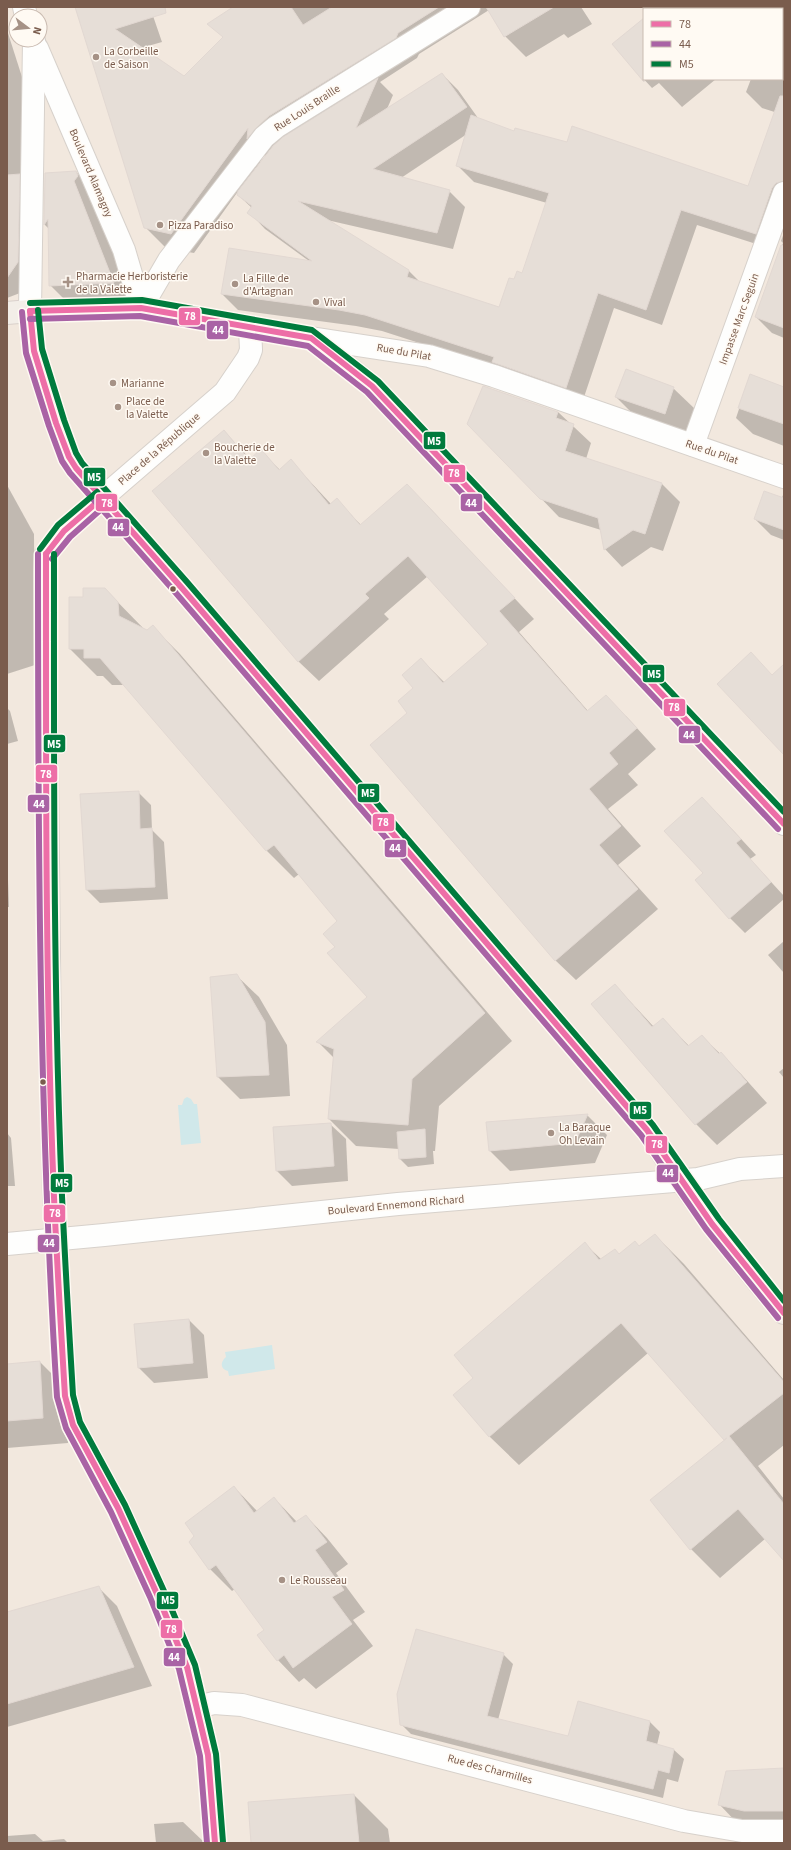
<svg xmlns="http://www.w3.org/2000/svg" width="791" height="1850" font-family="'Source Sans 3',sans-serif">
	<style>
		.residential { fill: #f2e8de; fill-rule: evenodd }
		.water { fill: #d0e8ea }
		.shadow { fill: #0003; fill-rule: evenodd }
		.building { fill: #e6ded7; stroke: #e2d8d2 }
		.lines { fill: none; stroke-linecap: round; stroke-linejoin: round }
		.minor-casing { stroke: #d7d1cb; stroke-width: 24 }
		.major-casing { stroke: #dad1cc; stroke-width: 24 }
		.minor { stroke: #fefefd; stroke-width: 22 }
		.major { stroke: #f3eee8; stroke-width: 22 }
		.bus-1-casing { stroke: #fffaf3; stroke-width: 9 }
		.bus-2-casing { stroke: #fffaf3; stroke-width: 9 }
		.bus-3-casing { stroke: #fffaf3; stroke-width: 9 }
		.bus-1 { stroke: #ed6ea7; stroke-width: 6 }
		.bus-2 { stroke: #a963a5; stroke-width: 6 }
		.bus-3 { stroke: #007b3d; stroke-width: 6 }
		.poi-dot { fill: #a69286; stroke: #fffaf3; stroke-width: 1.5 }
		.bus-dot { fill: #7a5c4d; stroke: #fffaf3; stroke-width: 1.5 }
		.labels { text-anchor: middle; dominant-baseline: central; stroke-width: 3; stroke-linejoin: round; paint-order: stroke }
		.poi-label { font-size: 11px; fill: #7a5c4d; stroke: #fffaf3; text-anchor: start }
		.street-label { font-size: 11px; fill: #7a5c4d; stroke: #fffaf3 }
		.line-badge { stroke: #fffaf3; stroke-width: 1.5 }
		.badge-label { font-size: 11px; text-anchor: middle; font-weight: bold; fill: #fff }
	</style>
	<rect width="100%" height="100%" fill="#f9f5f0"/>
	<!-- residential -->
	<path class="residential" d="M7 7H784V1843H7ZM644 9H782V79H644ZM16 16H40V40H16Z"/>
	<!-- water -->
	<g class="water">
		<polygon points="187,1097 191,1099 194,1104 197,1104 201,1143 181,1145 178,1105 182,1105 184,1099"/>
		<path d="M272 1345 275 1369 229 1376 228 1371C220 1369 220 1362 226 1357L225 1352Z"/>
	</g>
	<!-- shadow -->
	<g class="shadow">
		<path d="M77 7H146L152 13 162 42 141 48 184 77 229 33 250 7H581L592 24 568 38 564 34 526 57 505 36 489 10 419 54 417 58 380 82 393 95 387 109 442 74 458 90 478 118 515 133 567 143 749 187 784 140V216L772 249 697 225 662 325 614 308 582 403 500 369 382 331 356 326 238 310 222 294 309 261 265 229 249 212 252 208 238 195 239 190 194 253 166 248 145 227ZM467 134 458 166 474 182 547 203 523 274 515 281 500 308 421 283 408 270 327 220 453 249 465 207 449 191 401 178ZM264 155 266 157 261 163 260 162Z"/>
		<polygon points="644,27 644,79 716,79 682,107 659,83 652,88 639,74"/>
		<polygon points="7,30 22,77 25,181 20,293 7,298"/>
		<polygon points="782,61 784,61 784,115 762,108 746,92 751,79 782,79"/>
		<polygon points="76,172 98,194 134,305 72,307 50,285 49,229 45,225 46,174"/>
		<polygon points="784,233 784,338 772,333 756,317 783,243 781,241"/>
		<polygon points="750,376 784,388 784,446 753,434 736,418"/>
		<polygon points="673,388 695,409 687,436 638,419 616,397"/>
		<polygon points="558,412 591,443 586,459 662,484 680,502 663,551 651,547 622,567 605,549 601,530 559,517 468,423"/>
		<polygon points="224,431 251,460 261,451 280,470 291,461 331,504 337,500 361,525 427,505 534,619 519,632 588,711 626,716 656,749 628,774 638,785 608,809 641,846 618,865 658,909 576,980 555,960 409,713 421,659 445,683 489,644 428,576 384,614 389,619 319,681 298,661"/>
		<polygon points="7,485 34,534 35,665 7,674"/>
		<polygon points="784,492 784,540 771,535 755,519 782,498"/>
		<polygon points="105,589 144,629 147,631 153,627 180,654 512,1041 439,1106 435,1151 433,1151 434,1164 408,1167 400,1159 399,1149 356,1146 329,1119 334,1058 318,1042 369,997 337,947 338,921 299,874 294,878 267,851 124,685 112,685 103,676 97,676 70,649 84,598"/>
		<polygon points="7,708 10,711 18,741 7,744"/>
		<polygon points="138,792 151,805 152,830 164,842 168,899 100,903 87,890"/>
		<polygon points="717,813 756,855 750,859 784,896 784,899 745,933 730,918 705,873"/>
		<polygon points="7,878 8,880 9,907 7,907"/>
		<polygon points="784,941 784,973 768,955"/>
		<polygon points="237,976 259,997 287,1045 290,1096 240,1099 218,1077"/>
		<polygon points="615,985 654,1027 663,1019 690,1047 702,1036 741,1074 767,1103 717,1145 696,1124 593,1004"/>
		<polygon points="784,1068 784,1078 779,1072"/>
		<polygon points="587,1115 607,1135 595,1163 510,1171 490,1151"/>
		<polygon points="330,1124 346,1139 348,1181 292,1186 277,1171"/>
		<polygon points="7,1133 11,1138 15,1186 7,1186"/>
		<polygon points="655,1235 684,1264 784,1380 784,1445 758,1466 784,1499 784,1560 765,1539 720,1578 691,1549 726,1440 648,1353 519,1465 490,1437 454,1395 475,1378 585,1244 602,1260 620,1255 639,1247"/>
		<polygon points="189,1320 204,1335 208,1378 154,1383 139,1368"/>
		<polygon points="40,1362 65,1387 68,1443 7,1448 7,1365"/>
		<polygon points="234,1487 257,1511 274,1498 297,1522 306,1516 327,1538 348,1564 336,1573 365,1612 353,1620 373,1646 316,1689 304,1678 299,1682 278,1660 266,1630 235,1589 232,1591 210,1569"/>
		<polygon points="98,1587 117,1606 152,1686 7,1727 7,1613"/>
		<polygon points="503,1654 513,1664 498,1720 569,1738 579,1703 650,1722 660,1732 657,1745 674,1750 684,1759 678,1782 667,1779 663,1798 411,1734 401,1724"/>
		<polygon points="784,1769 784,1839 740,1826 719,1804"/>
		<polygon points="354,1795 388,1829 390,1843 252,1843"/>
		<polygon points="183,1822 205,1843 156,1843 154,1824"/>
		<polygon points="35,1834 43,1841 64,1839 68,1843 7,1843 7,1836"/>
	</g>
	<!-- building -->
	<g class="building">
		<polygon points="75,7 165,7 166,13 115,29 184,76 223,37 207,24 233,7 291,7 303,25 332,7 439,7 398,33 396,38 269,116 256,128 247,139 248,128 171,234 144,228"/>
		<polygon points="486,7 554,7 504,37"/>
		<polygon points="644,18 644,82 612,44"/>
		<polygon points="442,73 467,107 373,169 450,190 437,233 298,201 409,270 407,277 499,307 509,278 514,279 517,271 522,273 549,193 456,166 471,115 514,131 515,128 567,142 572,126 748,186 780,96 784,96 784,181 776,183 772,188 756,234 681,210 646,310 598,293 566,388 492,362 494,357 365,315 339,310 221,294 229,248 312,261 247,213 252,206 237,195 238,191 273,146 283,137 378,78 356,128"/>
		<polygon points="76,171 78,176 74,181 114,283 49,286 48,219 44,225 45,173"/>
		<polygon points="20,174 18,262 7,278 7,175"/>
		<polygon points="781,245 784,246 784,328 755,317"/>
		<polygon points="626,369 674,387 665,414 615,397"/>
		<polygon points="750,374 784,387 784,424 738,408"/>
		<polygon points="483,386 558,412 556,418 574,424 565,451 662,483 645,534 633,530 604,550 598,518 540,499 467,424"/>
		<polygon points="224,430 249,460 261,449 279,470 291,459 329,505 337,498 360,525 407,484 515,598 499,611 587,711 606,695 637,728 609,753 618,764 589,789 621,826 599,845 638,889 555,961 370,745 407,713 398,701 413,688 402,675 421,658 443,683 488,644 408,556 365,594 369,598 298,662 152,491"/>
		<polygon points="764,491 784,498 784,530 754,519"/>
		<polygon points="83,588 105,588 118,602 119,616 147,630 153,625 485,1013 412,1079 408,1125 328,1119 334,1049 316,1042 367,997 327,953 335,947 323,934 337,921 274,845 266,851 100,658 84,658 84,649 69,649 69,597 83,597"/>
		<polygon points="751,652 772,675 784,664 784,755 717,684"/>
		<polygon points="139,791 140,829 152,828 155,887 86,890 80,794"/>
		<polygon points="702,797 741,839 736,843 771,882 729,919 695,880 703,873 664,831"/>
		<polygon points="237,974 265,1022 269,1075 217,1077 210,977"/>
		<polygon points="615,984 652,1027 663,1018 688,1046 702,1035 719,1054 721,1052 747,1082 695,1125 591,1004"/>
		<polygon points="588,1114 575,1143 489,1151 486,1122"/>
		<polygon points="331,1123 334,1166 276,1171 273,1127"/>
		<polygon points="425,1129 426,1157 399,1159 397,1132"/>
		<polygon points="655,1234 784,1382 784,1393 729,1436 784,1504 784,1561 738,1509 690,1550 650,1500 727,1438 724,1440 621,1323 489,1437 453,1395 473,1378 454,1355 585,1242 599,1260 615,1249 619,1254 635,1241 639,1246"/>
		<polygon points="189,1319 193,1363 138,1368 134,1324"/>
		<polygon points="40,1361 43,1418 7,1421 7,1364"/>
		<polygon points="234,1486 254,1513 274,1497 294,1523 306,1515 327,1542 315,1550 344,1590 332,1597 352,1624 293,1668 284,1655 277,1661 257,1635 264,1630 216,1565 209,1570 189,1542 194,1536 185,1523"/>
		<polygon points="99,1586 134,1667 7,1704 7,1612"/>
		<polygon points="416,1629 504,1653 487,1716 568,1736 578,1701 650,1721 646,1741 674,1749 669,1773 658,1770 653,1789 400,1725 397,1694"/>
		<polygon points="784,1768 784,1811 744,1811 718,1805 726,1771"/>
		<polygon points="354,1794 359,1843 251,1843 248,1802"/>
	</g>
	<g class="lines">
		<defs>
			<g id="minor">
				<polyline points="24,7 26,16"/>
				<polyline points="34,41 30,311 141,308 311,338 429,356 494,376 784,477"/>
				<polyline points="37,48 124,250 141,308"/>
				<polyline points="141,308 169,260 264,137 276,127 469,7"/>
				<polyline points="312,339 372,386 784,824"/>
				<polyline points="693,445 784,193"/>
				<polyline points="7,1244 104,1235 398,1204 698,1179 740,1169 784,1166"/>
				<polyline points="197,1707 214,1703 242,1705 684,1821 742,1831 784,1831"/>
				<polyline points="215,1843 208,1755 187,1667 157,1594 118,1508 73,1425 65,1396 54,1197 50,1054 45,572 46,554 64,531 225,392 248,358 251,350 250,327"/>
			</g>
			<path id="major" d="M7 313 30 311 34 351 56 423 69 457 76 468 181 587 647 1130C689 1195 734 1254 784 1313"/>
		</defs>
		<!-- minor casing -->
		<use href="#minor" class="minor-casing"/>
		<!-- major casing -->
		<use href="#major" class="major-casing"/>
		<!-- minor -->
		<use href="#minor" class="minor"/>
		<!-- major -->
		<use href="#major" class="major"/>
		<defs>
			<g id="bus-1">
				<polyline points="30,311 34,351 56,423 69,457 76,468 181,587 647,1130 712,1224 784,1313"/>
				<polyline points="30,311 141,308 311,338 372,386 784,824"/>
				<path d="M46 554C46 768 45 983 54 1197 57 1264 61 1330 65 1396L73 1425 118 1508 157 1594 187 1667 208 1755 215 1843"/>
				<polyline points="46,554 64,531 102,498"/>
			</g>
			<g id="bus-2">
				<polyline points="22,312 26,353 49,426 62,461 70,473 175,592 641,1135 706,1229 778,1318"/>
				<polyline points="30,319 140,316 308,346 367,392 778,829"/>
				<path d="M38 554C38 835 39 1117 57 1397L66 1428 111 1512 150 1597 179 1669 200 1756 207 1843"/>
				<polyline points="52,559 70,537 107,504"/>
			</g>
			<g id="bus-3">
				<polyline points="30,303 142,300 312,330 378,381 784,812"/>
				<polyline points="38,310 42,349 64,420 76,453 82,463 187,582 653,1125 719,1219 784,1301"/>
				<polyline points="40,549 58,525 97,492"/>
				<path d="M54 554C54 768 53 982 62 1196 65 1262 69 1329 73 1395L80 1422 125 1505 164 1591 195 1665 216 1754 223 1842"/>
			</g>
		</defs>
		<!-- bus-1 casing -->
		<use href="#bus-1" class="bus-1-casing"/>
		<!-- bus-2 casing -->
		<use href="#bus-2" class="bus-2-casing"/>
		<!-- bus-3 casing -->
		<use href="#bus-3" class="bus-3-casing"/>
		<!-- bus-1 -->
		<use href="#bus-1" class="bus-1"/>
		<!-- bus-2 -->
		<use href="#bus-2" class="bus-2"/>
		<!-- bus-3 -->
		<use href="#bus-3" class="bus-3"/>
	</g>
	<!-- markers -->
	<g class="poi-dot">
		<circle cx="96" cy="57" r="4"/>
		<circle cx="160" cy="225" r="4"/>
		<path d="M66 276h4v4h4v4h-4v4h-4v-4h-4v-4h4z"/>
		<circle cx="235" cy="284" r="4"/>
		<circle cx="316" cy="302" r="4"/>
		<circle cx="113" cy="383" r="4"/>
		<circle cx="118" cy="407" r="4"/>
		<circle cx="206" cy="453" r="4"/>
		<circle cx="551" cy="1133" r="4"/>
		<circle cx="282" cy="1580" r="4"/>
	</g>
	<g class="bus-dot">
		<circle cx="173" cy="589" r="3.5"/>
		<circle cx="43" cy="1082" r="3.5"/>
	</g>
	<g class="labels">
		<!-- poi labels -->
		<g class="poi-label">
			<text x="104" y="51">La Corbeille<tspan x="104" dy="13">de Saison</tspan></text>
			<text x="168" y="225">Pizza Paradiso</text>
			<text x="76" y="276">Pharmacie Herboristerie<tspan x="76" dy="13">de la Valette</tspan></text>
			<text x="243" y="278">La Fille de<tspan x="243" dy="13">d'Artagnan</tspan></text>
			<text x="324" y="302">Vival</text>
			<text x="121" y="383">Marianne</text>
			<text x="126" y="401">Place de<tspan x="126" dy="13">la Valette</tspan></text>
			<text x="214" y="447">Boucherie de<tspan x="214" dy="13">la Valette</tspan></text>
			<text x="559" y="1127">La Baraque<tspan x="559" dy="13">Oh Levain</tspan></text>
			<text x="290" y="1580">Le Rousseau</text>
		</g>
		<!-- street labels -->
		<g class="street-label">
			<text transform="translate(307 108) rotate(-33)">Rue Louis Braille</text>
			<text transform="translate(91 173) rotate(67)">Boulevard Alamagny</text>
			<text transform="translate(739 319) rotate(-70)">Impasse Marc Seguin</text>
			<text transform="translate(404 352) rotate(10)">Rue du Pilat</text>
			<text transform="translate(159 449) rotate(-41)">Place de la République</text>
			<text transform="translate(712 452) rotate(19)">Rue du Pilat</text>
			<text transform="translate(396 1205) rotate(-5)">Boulevard Ennemond Richard</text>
			<text transform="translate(490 1769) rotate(15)">Rue des Charmilles</text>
		</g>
	</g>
	<g class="line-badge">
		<rect x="178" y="307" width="23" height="19" rx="4" fill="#ed6ea7"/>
		<rect x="206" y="320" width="23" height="20" rx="4" fill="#a963a5"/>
		<rect x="423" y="431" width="23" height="19" rx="4" fill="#007b3d"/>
		<rect x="443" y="464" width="23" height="19" rx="4" fill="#ed6ea7"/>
		<rect x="83" y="467" width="23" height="20" rx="4" fill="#007b3d"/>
		<rect x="95" y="493" width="23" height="19" rx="4" fill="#ed6ea7"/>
		<rect x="460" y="493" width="23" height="19" rx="4" fill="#a963a5"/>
		<rect x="107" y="518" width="23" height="19" rx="4" fill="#a963a5"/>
		<rect x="642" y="664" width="23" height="19" rx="4" fill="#007b3d"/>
		<rect x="663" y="698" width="23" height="19" rx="4" fill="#ed6ea7"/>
		<rect x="678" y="725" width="23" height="19" rx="4" fill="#a963a5"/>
		<rect x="43" y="734" width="23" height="19" rx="4" fill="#007b3d"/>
		<rect x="35" y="764" width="23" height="19" rx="4" fill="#ed6ea7"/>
		<rect x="357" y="783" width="23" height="20" rx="4" fill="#007b3d"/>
		<rect x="27" y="794" width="23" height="19" rx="4" fill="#a963a5"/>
		<rect x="372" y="813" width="23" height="19" rx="4" fill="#ed6ea7"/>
		<rect x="384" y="839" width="23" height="19" rx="4" fill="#a963a5"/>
		<rect x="629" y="1101" width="23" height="19" rx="4" fill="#007b3d"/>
		<rect x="645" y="1135" width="23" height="19" rx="4" fill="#ed6ea7"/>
		<rect x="656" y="1164" width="23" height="19" rx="4" fill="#a963a5"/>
		<rect x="50" y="1173" width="23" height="20" rx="4" fill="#007b3d"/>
		<rect x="43" y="1204" width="23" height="19" rx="4" fill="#ed6ea7"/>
		<rect x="37" y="1234" width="23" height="19" rx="4" fill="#a963a5"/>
		<rect x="156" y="1591" width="23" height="19" rx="4" fill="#007b3d"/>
		<rect x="160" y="1619" width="23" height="20" rx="4" fill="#ed6ea7"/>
		<rect x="163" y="1647" width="23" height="20" rx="4" fill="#a963a5"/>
	</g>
	<g class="badge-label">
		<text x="190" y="320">78</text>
		<text x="218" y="334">44</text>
		<text x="434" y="445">M5</text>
		<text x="454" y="477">78</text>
		<text x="94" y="481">M5</text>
		<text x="107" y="507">78</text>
		<text x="471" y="507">44</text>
		<text x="118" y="531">44</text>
		<text x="654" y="678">M5</text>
		<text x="674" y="711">78</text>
		<text x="689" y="739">44</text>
		<text x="54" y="748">M5</text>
		<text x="46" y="778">78</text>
		<text x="368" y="797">M5</text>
		<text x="39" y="808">44</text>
		<text x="383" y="826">78</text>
		<text x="395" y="852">44</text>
		<text x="640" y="1114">M5</text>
		<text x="657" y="1148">78</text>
		<text x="668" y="1177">44</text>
		<text x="62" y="1187">M5</text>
		<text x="55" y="1217">78</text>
		<text x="49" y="1247">44</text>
		<text x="168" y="1604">M5</text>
		<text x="171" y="1633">78</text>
		<text x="174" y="1661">44</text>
	</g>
	<!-- border -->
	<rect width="791" height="1850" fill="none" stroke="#7a5c4d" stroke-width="16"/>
	<!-- legend -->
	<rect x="643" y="8" width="140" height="72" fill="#fffaf3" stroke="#cabbb1"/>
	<rect x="651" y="21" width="20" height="6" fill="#ed6ea7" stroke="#cabbb1"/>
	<text x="679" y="28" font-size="12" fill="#7a5c4d">78</text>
	<rect x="651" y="41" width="20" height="6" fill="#a963a5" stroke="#cabbb1"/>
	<text x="679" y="48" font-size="12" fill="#7a5c4d">44</text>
	<rect x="651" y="61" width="20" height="6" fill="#007b3d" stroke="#cabbb1"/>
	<text x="679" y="68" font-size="12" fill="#7a5c4d">M5</text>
	<!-- north arrow -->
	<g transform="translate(28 28) rotate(106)"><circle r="19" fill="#fffaf3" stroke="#cabbb1"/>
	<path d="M0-3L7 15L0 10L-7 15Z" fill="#a69286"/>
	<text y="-6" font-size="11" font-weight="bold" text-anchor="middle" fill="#7a5c4d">N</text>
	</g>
</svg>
